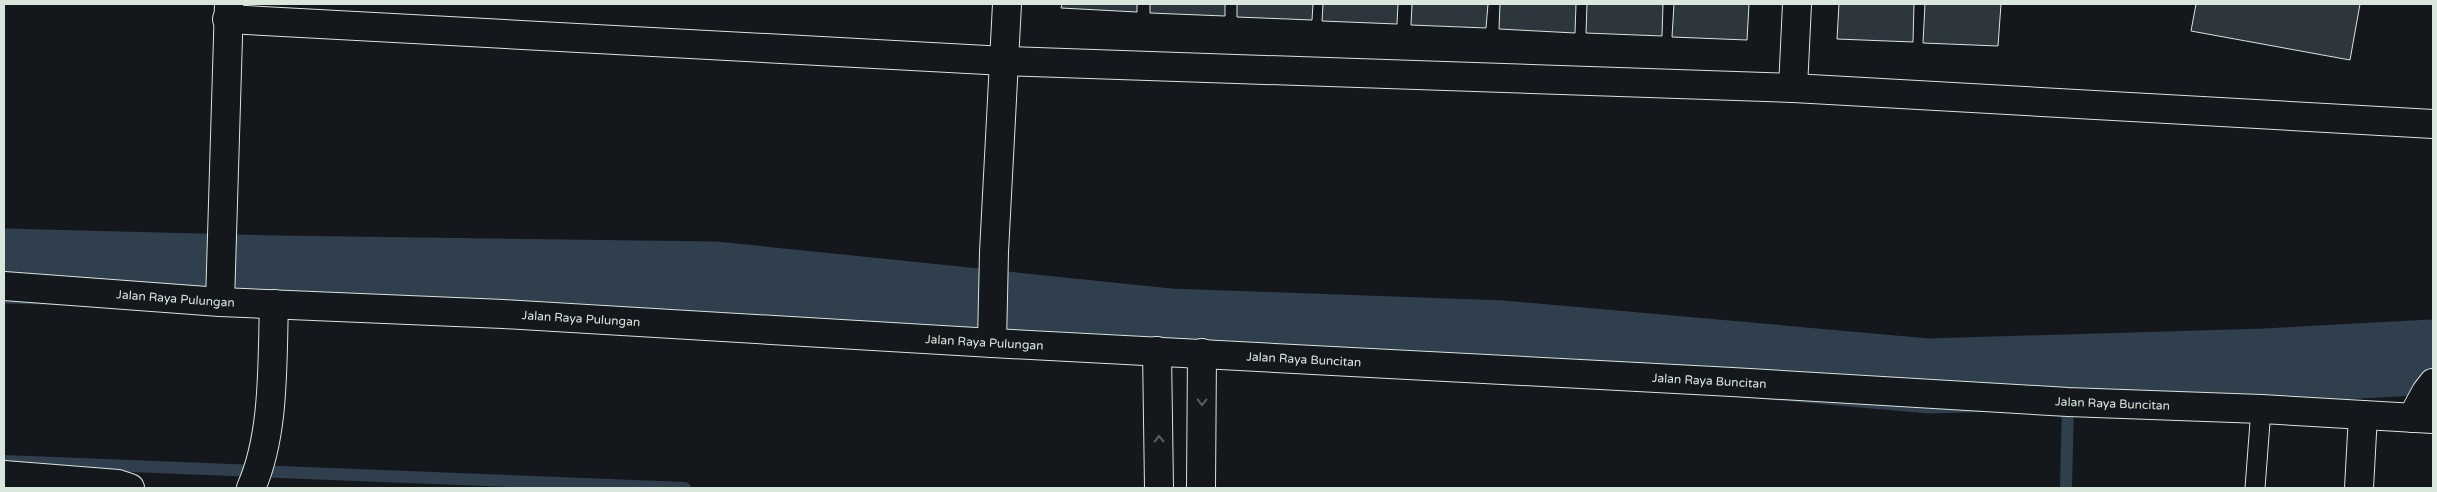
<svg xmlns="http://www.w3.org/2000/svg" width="2437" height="492" font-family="'Varela Round',sans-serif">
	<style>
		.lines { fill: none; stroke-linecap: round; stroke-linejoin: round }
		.stream { stroke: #2f3f4d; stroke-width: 12 }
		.river { stroke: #2f3f4d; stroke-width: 75 }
		.building { fill: #2c363c; stroke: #d8e6dc }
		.lane-casing { stroke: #d8e6dc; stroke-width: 21 }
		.street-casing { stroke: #d8e6dc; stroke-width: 30 }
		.secondary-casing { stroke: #d8e6dc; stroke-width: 30 }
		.lane { stroke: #14181c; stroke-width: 19 }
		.street { stroke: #14181c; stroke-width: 28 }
		.secondary { stroke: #14181c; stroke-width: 28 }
		.oneway { stroke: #59605f }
		.labels { text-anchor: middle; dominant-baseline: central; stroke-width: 4; stroke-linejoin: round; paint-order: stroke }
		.street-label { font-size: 12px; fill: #d8e6dc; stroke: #14181c }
	</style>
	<rect width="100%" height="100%" fill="#14181c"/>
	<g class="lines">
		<!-- stream -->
		<g class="stream">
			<polyline points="4,461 685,488"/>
			<polyline points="2066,488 2068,402 2074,372"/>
		</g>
		<!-- river -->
		<polyline class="river" points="4,266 277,273 715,279 1170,326 1502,338 1929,376 2265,366 2433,357"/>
	</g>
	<!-- building -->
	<g class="building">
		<polygon points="1062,4 1137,4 1137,12 1061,8"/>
		<polygon points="1150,4 1225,4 1225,16 1150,13"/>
		<polygon points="1237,4 1313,4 1312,20 1237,17"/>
		<polygon points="1323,4 1398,4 1397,24 1322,21"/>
		<polygon points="1412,4 1488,4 1486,28 1411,25"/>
		<polygon points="1500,4 1576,4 1575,33 1499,29"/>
		<polygon points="1587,4 1663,4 1662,36 1586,33"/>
		<polygon points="1674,4 1749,4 1747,40 1672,37"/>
		<polygon points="1839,4 1914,4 1913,42 1837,39"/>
		<polygon points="1925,4 2001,4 1998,46 1923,43"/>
		<polygon points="2196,4 2360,4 2350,60 2191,31"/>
	</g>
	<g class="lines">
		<defs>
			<polyline id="lane" points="2255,488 2261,409"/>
			<g id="street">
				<polyline points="227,19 1005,61 1793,88 2433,124"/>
				<polyline points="1793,88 1797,4"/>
				<polyline points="220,302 229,4"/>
				<polyline points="992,343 994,252 1007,4"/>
				<polyline points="1157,351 1159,488"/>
				<polyline points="2412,418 2426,392 2433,383"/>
				<polyline points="4,475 118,484 130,488"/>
				<path d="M251 488C275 434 272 363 274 304"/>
				<polyline points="1201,488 1202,353"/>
				<polyline points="2359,488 2363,415"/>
			</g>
			<g id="secondary">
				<path id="s1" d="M4 286 220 302 503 314 992 343 1732 382 2068 402 2261 409 2433 419"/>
			</g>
		</defs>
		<!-- lane casing -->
		<use href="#lane" class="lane-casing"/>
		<!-- street casing -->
		<use href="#street" class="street-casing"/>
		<!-- secondary casing -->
		<use href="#secondary" class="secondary-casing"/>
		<!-- lane -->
		<use href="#lane" class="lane"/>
		<!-- street -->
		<use href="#street" class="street"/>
		<!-- secondary -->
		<use href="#secondary" class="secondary"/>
	</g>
	<!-- one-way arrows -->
	<defs><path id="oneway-chevron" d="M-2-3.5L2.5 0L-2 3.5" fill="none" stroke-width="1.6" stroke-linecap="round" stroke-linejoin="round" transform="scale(1.25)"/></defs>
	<g class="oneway">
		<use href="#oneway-chevron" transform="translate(1202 402) rotate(91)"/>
		<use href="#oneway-chevron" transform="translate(1159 439) rotate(-91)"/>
	</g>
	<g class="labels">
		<!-- street labels -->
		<g class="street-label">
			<text stroke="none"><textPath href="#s1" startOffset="172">Jalan Raya Pulungan</textPath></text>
			<text stroke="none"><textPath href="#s1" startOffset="578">Jalan Raya Pulungan</textPath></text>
			<text stroke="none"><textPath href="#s1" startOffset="982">Jalan Raya Pulungan</textPath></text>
			<text stroke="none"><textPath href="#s1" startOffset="1302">Jalan Raya Buncitan</textPath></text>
			<text stroke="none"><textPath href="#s1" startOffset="1708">Jalan Raya Buncitan</textPath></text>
			<text stroke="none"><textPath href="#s1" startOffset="2112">Jalan Raya Buncitan</textPath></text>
		</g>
	</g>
	<!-- border -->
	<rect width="2437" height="492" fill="none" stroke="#d8e6dc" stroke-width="10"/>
</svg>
